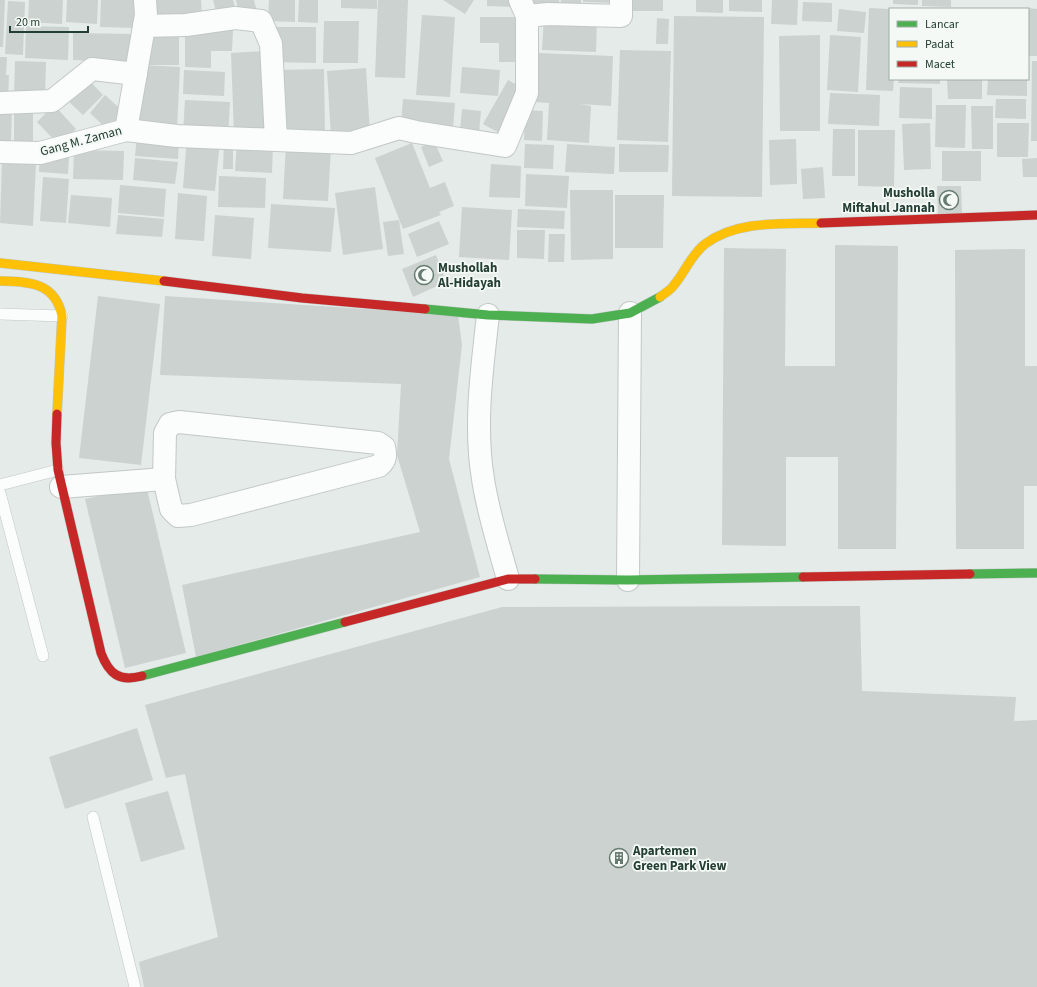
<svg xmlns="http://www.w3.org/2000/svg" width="1037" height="987" font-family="'Source Sans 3',sans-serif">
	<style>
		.building { fill: #ccd2cf }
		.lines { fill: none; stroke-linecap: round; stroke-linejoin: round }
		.lane-casing { stroke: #c2c8c5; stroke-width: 12 }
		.street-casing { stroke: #c2c8c5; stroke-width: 24 }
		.fast-casing { stroke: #c1c8c5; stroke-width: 10 }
		.slow-casing { stroke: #c1c8c5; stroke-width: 10 }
		.jam-casing { stroke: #c1c8c5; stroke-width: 10 }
		.lane { stroke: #fbfcfc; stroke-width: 11 }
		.street { stroke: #fbfcfc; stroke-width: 22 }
		.fast { stroke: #4caf50; stroke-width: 9 }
		.slow { stroke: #ffc107; stroke-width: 9 }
		.jam { stroke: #c62828; stroke-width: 9 }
		.labels { text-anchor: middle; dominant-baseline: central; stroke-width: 3.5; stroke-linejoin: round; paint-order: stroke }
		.street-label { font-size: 13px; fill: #233e34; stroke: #f4f9f6 }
		.poi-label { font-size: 13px; font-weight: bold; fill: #233e34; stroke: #f4f9f6; text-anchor: start }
	</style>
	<rect width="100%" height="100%" fill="#e5ebe8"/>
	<!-- building -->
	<g class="building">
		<polygon points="0,0 5,0 3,47 0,47"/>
		<polygon points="29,0 63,0 62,24 28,22"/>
		<polygon points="67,0 98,0 97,24 66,22"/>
		<polygon points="101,0 137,0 136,28 100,27"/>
		<polygon points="151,0 201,0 202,16 152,19"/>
		<polygon points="213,0 233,0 236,11 217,16"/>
		<polygon points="236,0 254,0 257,12 239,16"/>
		<polygon points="269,0 295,0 295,22 268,21"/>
		<polygon points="299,0 318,0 318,23 298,22"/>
		<polygon points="341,0 377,0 377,9 341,8"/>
		<polygon points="378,0 408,0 405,78 375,77"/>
		<polygon points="443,0 474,0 465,14"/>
		<polygon points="487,0 514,0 514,7 487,6"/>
		<polygon points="528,0 559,0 559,8 528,7"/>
		<polygon points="561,0 581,0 581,10 560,9"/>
		<polygon points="583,0 618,0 618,3 583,2"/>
		<rect x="631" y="0" width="32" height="11"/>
		<polygon points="696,0 723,0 723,13 696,12"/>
		<polygon points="729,0 762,0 762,12 729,11"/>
		<polygon points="772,0 798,0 797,25 771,24"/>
		<polygon points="893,0 918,0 918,5 893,4"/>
		<polygon points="922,0 951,0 951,7 922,6"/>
		<polygon points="8,1 25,2 23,55 5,54"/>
		<polygon points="803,2 832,3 832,22 802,21"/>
		<polygon points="869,8 890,9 890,79 894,79 893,91 866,90"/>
		<polygon points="1028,8 1037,9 1037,56 1028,56"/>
		<polygon points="839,9 866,12 864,33 837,31"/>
		<polygon points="422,15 455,17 450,97 416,95"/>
		<polygon points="674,16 764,17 762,197 672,196"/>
		<polygon points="480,17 522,17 525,62 499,62 499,43 480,43"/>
		<polygon points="544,18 597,20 596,52 542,50"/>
		<polygon points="657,18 669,19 668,44 656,44"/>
		<polygon points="324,21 359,21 358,63 323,63"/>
		<polygon points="26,26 69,27 68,60 25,58"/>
		<polygon points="275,27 316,27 316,63 275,62"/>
		<polygon points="185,28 233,30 232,51 211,51 211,68 185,67"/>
		<polygon points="146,29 179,30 179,65 146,65"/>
		<polygon points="73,33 133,34 133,62 73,60"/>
		<polygon points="820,35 820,131 780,131 779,36"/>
		<polygon points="830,35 861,37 858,92 827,90"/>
		<polygon points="620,50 671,51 668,142 617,140"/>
		<polygon points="267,51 271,132 234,134 231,53"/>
		<polygon points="538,53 613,56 611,106 580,104 591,106 589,143 547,140 549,103 535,102"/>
		<polygon points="0,57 7,57 6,75 9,75 8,100 0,99"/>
		<polygon points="15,61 46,62 45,98 14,97"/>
		<polygon points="1032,61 1037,61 1037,141 1031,141"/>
		<polygon points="142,65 180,67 177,129 139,128"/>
		<polygon points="462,67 500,70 498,96 460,93"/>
		<polygon points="366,68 370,134 331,136 327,71"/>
		<polygon points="324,69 325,136 278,137 277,70"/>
		<polygon points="184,70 225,72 224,96 183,94"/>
		<polygon points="87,78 103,95 83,115 66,99"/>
		<polygon points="899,79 940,79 940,84 898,83"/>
		<polygon points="947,79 982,79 982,99 948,99"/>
		<polygon points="988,79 1027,79 1027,96 987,95"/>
		<polygon points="508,80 526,90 501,134 483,124"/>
		<polygon points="900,87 932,88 932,119 899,118"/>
		<polygon points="830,93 880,95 879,126 828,124"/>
		<polygon points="105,95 125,113 109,131 90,113"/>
		<polygon points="403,99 455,103 453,128 401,124"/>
		<polygon points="996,99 1026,99 1026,119 995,118"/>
		<polygon points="185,100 230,102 228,136 183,133"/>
		<polygon points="54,105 76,129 59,145 37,122"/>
		<polygon points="936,105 966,105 965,148 935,147"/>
		<polygon points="0,106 12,106 11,143 0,143"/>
		<polygon points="971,106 993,106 993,149 972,149"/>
		<polygon points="462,109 481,111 479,133 460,131"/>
		<polygon points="525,110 543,111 542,141 524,140"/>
		<rect x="14" y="113" width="19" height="34"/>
		<polygon points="930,123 931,169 904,170 902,124"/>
		<polygon points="997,123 1029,123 1028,157 997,157"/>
		<polygon points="833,129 855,129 855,176 832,176"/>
		<polygon points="858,130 895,130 894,187 858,186"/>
		<polygon points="137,134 179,138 178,159 135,156"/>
		<polygon points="187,137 220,140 215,191 183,188"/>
		<polygon points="796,139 797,184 770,185 769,140"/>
		<polygon points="237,140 273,142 272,173 235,171"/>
		<polygon points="224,141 233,141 233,169 223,169"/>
		<polygon points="434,141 443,161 429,167 421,147"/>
		<polygon points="412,143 430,188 445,182 454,206 439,212 441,215 403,229 375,158"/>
		<polygon points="286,144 331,147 328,201 283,199"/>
		<polygon points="525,144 554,145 553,169 524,168"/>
		<polygon points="567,144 615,147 614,174 565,172"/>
		<polygon points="619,144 669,145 668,172 619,172"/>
		<polygon points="74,150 124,151 123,180 73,179"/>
		<rect x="942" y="151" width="39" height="30"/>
		<polygon points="40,156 69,158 68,174 39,172"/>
		<polygon points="135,158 178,162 175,184 133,180"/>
		<polygon points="1037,158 1037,177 1023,177 1022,159"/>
		<polygon points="2,161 36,164 33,226 0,223"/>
		<polygon points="491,164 521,166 520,198 489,197"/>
		<polygon points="823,167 825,198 803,199 801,169"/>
		<polygon points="526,174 569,176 567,208 525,206"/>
		<polygon points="219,176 266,178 265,208 218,207"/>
		<polygon points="43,177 69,179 66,223 40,221"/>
		<polygon points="120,185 166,189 164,217 118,213"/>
		<polygon points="937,186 961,186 962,213 938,214"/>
		<polygon points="375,187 383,249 343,255 335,193"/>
		<polygon points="570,190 613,190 613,259 571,260"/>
		<polygon points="178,193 207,196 204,241 175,239"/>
		<polygon points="71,195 112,198 110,227 68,223"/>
		<polygon points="615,195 664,195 663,248 615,248"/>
		<polygon points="271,204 335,208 331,252 268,248"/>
		<polygon points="462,207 512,210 509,260 459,257"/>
		<polygon points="518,209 565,211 564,229 517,227"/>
		<polygon points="118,215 164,219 162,237 116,234"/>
		<polygon points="215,215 254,218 251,259 212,256"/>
		<polygon points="399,220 404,254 388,256 383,222"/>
		<polygon points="439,221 449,244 417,257 408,234"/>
		<polygon points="517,230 545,230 544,259 517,258"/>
		<polygon points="549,234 565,234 564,262 548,262"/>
		<polygon points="835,245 898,246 896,549 838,549 838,457 786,457 786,546 722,545 724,248 786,249 785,366 835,366"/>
		<polygon points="1025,249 1025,366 1037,366 1037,486 1024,486 1024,549 956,549 955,250"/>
		<polygon points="436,255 446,282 413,297 402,269"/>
		<polygon points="98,296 160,304 141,465 79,458"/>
		<polygon points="165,296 458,315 462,345 449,459 480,577 196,657 182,585 420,532 397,455 401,384 160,375"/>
		<polygon points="146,485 186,653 125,668 85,499"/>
		<polygon points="860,606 862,691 1016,697 1014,721 1037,720 1037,987 144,987 139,962 218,937 185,774 166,778 145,705 502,607"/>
		<polygon points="137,728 153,780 65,809 49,757"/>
		<polygon points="168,791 185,849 141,862 125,803"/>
	</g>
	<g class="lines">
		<defs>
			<g id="lane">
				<polyline points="0,314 62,316"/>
				<polyline points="0,485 58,470"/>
				<polyline points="0,493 43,656"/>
				<polyline points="93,817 135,987"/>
			</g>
			<g id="street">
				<polyline points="527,16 548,14 621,16 621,0"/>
				<polyline points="144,26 186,25 235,18 261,21 271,44 276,140 351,143 399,128 416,132 505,146 527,93 527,16 520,0"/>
				<polyline points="0,103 52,101 92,69 136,74"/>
				<polyline points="126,130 177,136 276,140"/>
				<polyline points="0,152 40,153 126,130 146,15 145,0"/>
				<path d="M488 315C482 369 474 425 483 479 488 513 499 546 508 579"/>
				<path d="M179 422 378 443 384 447C386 455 386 460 379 466L191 515 178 516 171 509 164 479 165 433 170 424Z"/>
				<polyline points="61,487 164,479"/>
				<polyline points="628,580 630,313"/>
			</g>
			<g id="fast">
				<polyline points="425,309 488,315 592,319 630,313 660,297"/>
				<polyline points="970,574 1037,573"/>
				<polyline points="535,579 628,580 803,577"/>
				<polyline points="142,676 345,622"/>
			</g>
			<g id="slow">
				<polyline points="0,263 164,281"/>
				<path d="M0 281C29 282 55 282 62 316L57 414"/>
				<path d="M660 297C665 293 671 290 674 285 685 272 691 255 705 244 737 220 783 224 821 223"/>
			</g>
			<g id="jam">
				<polyline points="821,223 1037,215"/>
				<polyline points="164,281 302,298 425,309"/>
				<path d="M57 414 56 443 58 470 101 653C109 674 119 682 142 676"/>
				<polyline points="803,577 970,574"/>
				<polyline points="345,622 508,579 535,579"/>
			</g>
		</defs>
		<!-- lane casing -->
		<use href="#lane" class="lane-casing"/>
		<!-- street casing -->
		<use href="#street" class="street-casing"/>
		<!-- fast casing -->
		<use href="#fast" class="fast-casing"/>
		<!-- slow casing -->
		<use href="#slow" class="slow-casing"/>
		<!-- jam casing -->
		<use href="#jam" class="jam-casing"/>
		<!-- lane -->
		<use href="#lane" class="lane"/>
		<!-- street -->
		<use href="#street" class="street"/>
		<!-- fast -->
		<use href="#fast" class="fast"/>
		<!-- slow -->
		<use href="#slow" class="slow"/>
		<!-- jam -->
		<use href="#jam" class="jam"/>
	</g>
	<!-- icons -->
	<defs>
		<symbol id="mosque-ring" viewBox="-11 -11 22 22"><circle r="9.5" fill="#f4f9f6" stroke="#677b73" stroke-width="1.5"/><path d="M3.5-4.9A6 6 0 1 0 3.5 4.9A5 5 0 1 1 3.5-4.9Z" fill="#677b73"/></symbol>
		<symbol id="building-ring" viewBox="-11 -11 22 22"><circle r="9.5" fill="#f4f9f6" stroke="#677b73" stroke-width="1.5"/><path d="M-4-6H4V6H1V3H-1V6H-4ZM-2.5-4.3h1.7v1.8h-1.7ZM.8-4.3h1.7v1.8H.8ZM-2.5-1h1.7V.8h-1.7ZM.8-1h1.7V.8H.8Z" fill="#677b73"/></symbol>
	</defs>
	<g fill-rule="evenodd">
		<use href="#mosque-ring" x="938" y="189" width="22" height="22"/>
		<use href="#mosque-ring" x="413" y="264" width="22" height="22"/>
		<use href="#building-ring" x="608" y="847" width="22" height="22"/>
	</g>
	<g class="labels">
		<!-- street labels -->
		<g class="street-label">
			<text transform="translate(81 141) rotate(-15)">Gang M. Zaman</text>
		</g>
		<!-- poi labels -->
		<g class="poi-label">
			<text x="935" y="193" text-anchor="end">Musholla<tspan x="935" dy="15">Miftahul Jannah</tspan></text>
			<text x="438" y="268">Mushollah<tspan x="438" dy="15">Al-Hidayah</tspan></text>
			<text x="633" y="851">Apartemen<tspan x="633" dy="15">Green Park View</tspan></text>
		</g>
	</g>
	<!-- legend -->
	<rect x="889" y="8" width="140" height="72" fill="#f4f9f6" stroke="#a0aea8"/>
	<rect x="897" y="21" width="20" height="6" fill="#4caf50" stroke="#a0aea8"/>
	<text x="925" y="28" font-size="12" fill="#233e34">Lancar</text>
	<rect x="897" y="41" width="20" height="6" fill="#ffc107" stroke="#a0aea8"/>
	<text x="925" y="48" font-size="12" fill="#233e34">Padat</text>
	<rect x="897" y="61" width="20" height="6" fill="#c62828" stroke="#a0aea8"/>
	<text x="925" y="68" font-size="12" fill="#233e34">Macet</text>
	<!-- scale -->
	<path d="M10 26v6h78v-6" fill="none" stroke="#233e34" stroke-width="2"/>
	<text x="16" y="26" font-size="12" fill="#233e34" stroke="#f4f9f6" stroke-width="3" paint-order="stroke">20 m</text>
</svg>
